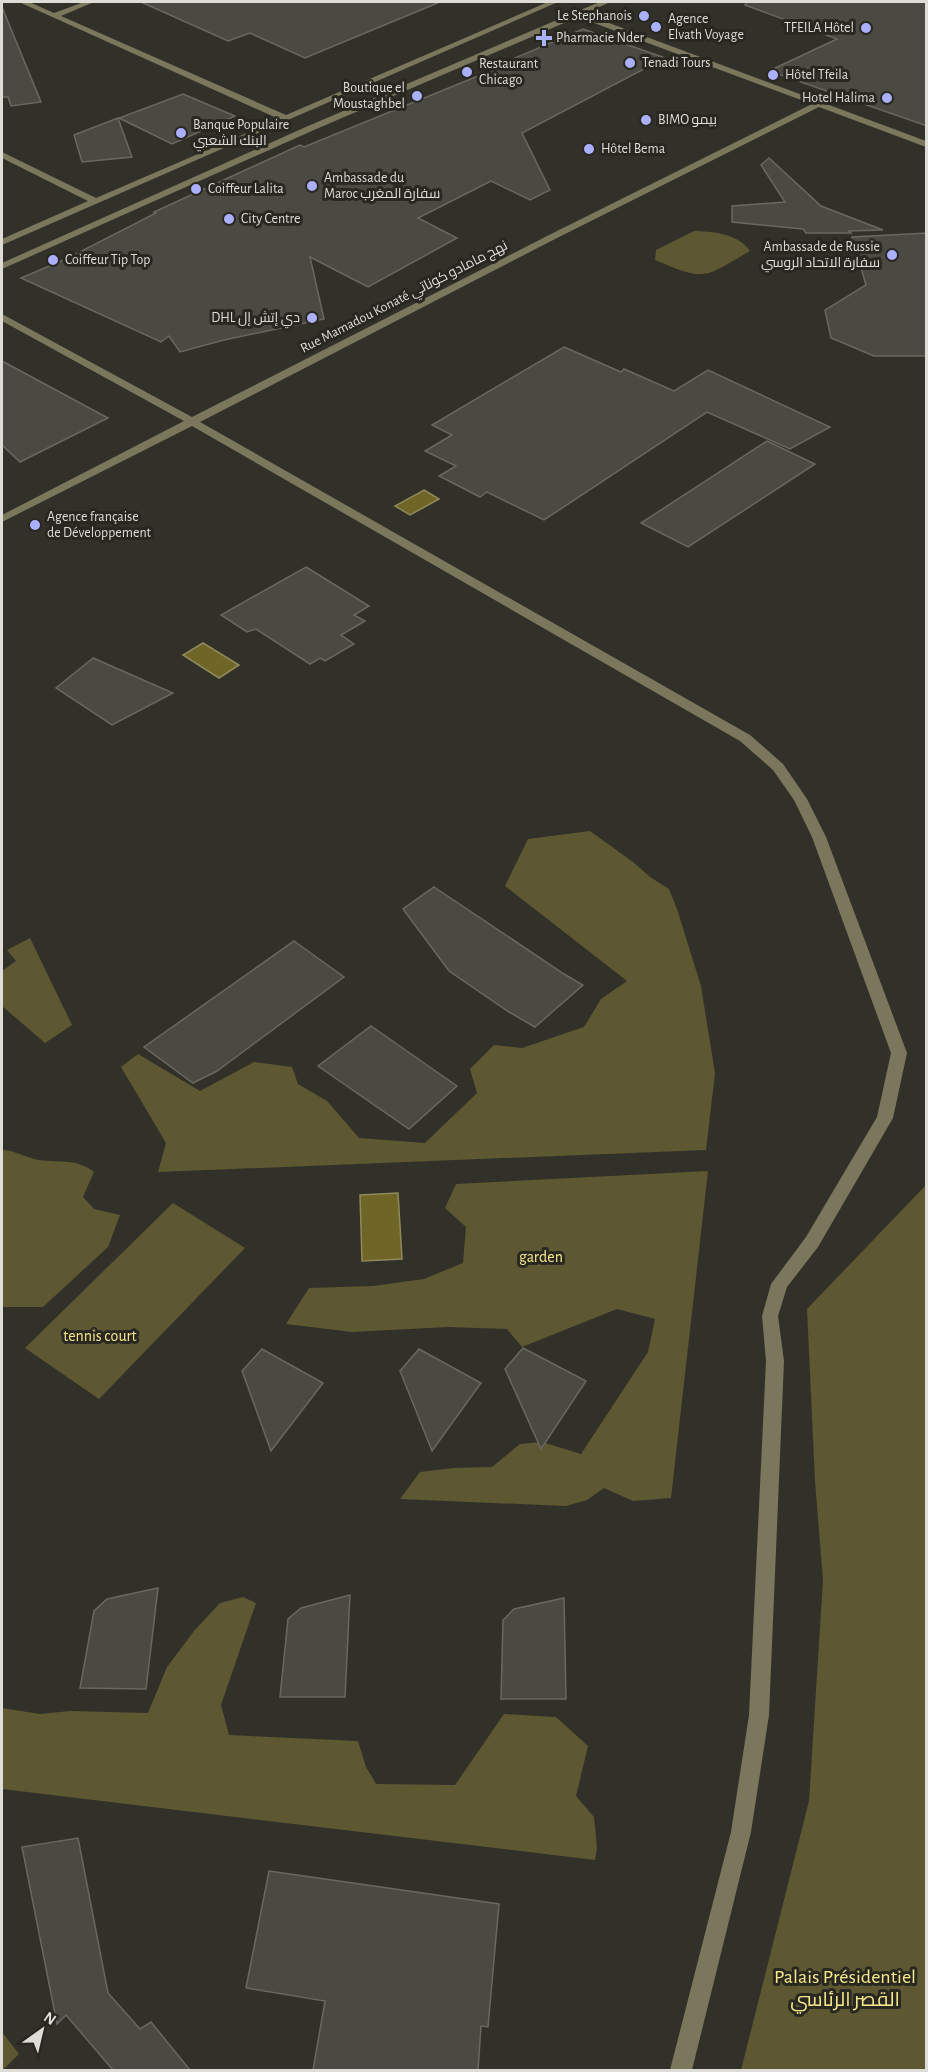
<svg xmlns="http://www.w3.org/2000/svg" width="928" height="2072" font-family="'Alegreya Sans',Cairo,sans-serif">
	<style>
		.green { fill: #5d5732 }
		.water { fill: #6f6526; stroke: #90895b; stroke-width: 1.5 }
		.building { fill: #4b4a42; stroke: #69685f; stroke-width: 1.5 }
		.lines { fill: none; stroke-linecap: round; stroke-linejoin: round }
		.minor { fill: #7b775d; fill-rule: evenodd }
		.poi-dot { fill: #aab0fb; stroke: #282720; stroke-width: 2 }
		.labels { text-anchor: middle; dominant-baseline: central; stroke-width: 6; stroke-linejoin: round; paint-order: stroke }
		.far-poi-label { font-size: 14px; fill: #dddcd7; stroke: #282720; text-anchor: start }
		.far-street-label { font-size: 14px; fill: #dddcd7; stroke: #282720 }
		.park-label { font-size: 16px; fill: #f6e78b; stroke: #282720 }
		.near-park-label { font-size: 20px; fill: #f6e78b; stroke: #282720 }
	</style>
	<rect width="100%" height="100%" fill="#323129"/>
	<!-- green -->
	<g class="green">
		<path d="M694 231C712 231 739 234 750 251 703 278 707 282 655 260L656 250Z"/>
		<polygon points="590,831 633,862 650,877 669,889 677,909 701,986 715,1073 706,1150 158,1172 166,1143 121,1067 138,1054 200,1091 254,1062 292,1067 298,1084 327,1101 359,1138 425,1143 477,1093 470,1069 494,1045 522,1048 584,1027 601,999 627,981 505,886 528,839"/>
		<polygon points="30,938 72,1025 45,1043 2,1006 2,971 16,961 7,950"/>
		<path d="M2 1150C15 1150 26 1158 39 1160 60 1163 76 1158 94 1172L83 1197 94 1209 120 1215 108 1247 43 1307H2Z"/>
		<polygon points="708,1171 671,1498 633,1501 604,1488 587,1500 566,1506 400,1499 420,1472 454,1468 492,1467 520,1444 542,1442 581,1454 648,1352 655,1319 617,1309 522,1347 507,1329 448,1327 352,1332 286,1324 309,1288 373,1286 424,1279 463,1263 466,1227 445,1208 456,1184"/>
		<polygon points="926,1185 926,2070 741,2070 809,1801 823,1580 815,1481 807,1309"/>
		<polygon points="173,1203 245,1248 99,1399 25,1348"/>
		<polygon points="243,1597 256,1603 221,1705 229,1735 358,1741 366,1767 376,1784 455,1785 504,1714 556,1717 588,1746 576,1796 594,1817 597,1848 595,1860 2,1789 2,1708 40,1714 70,1711 148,1713 167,1667 194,1631 220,1603"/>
		<polygon points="2,2032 19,2054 3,2070 2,2070"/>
	</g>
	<!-- water -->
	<g class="water">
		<polygon points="424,490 439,499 410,515 395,506"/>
		<polygon points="203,643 239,665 219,678 183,655"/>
		<polygon points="398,1193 402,1259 362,1261 360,1195"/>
	</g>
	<!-- building -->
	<g class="building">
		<polygon points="141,2 440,2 305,58 250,33 228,41"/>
		<polygon points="746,2 927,2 927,126 769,71 837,39 745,5"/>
		<polygon points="2,7 41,102 11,106 8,97 2,97"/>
		<polygon points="583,29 665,58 522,133 550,190 530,200 491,181 418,218 457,238 368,287 310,257 324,319 224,340 180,352 169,336 161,342 21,278 68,258 156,213 154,212 300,145 304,147 483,74 480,73"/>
		<polygon points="183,94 235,116 172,144 119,118"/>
		<polygon points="118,118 132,157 82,162 74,135"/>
		<polygon points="769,158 821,206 883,230 849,231 851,233 806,233 803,229 732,222 732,206 785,202 761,165"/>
		<polygon points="927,233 927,356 874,356 831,338 825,310 866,285 852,237"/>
		<polygon points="564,347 621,372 624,369 674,391 708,370 830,427 790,449 707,412 544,520 487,492 480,497 439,476 456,466 425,451 452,435 432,425"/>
		<polygon points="2,361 108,418 20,462 2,445"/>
		<polygon points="767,441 815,464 688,547 641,523"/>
		<polygon points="306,567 369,606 354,615 365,621 341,635 354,644 325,661 320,658 310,664 256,629 247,632 221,615"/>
		<polygon points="93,658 173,693 112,725 56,688"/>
		<polygon points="434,887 564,974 583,985 535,1027 509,1012 449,971 403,909"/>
		<polygon points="294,941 344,977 217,1071 193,1083 144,1047"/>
		<polygon points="371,1026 457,1086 409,1129 318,1066"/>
		<polygon points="523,1348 586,1381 541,1449 505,1369"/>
		<polygon points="262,1349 323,1383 271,1451 242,1371"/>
		<polygon points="419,1349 481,1383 432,1451 400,1371"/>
		<polygon points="158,1588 146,1689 80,1688 94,1611 107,1599"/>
		<polygon points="350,1595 345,1697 280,1697 288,1619 301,1608"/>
		<polygon points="564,1598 566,1699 501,1699 503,1620 514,1609"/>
		<polygon points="78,1838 108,1993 140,2029 151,2022 190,2070 113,2070 66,2015 57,2024 22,1847"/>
		<polygon points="269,1871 499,1904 488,2027 481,2026 478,2070 313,2070 325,2001 246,1988"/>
	</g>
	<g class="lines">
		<!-- minor -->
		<g class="minor">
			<polygon points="19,2 29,2 54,13 84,2 94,2 61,16 286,115 548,2 558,2 2,245 2,239 88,201 2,158 2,152 96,198 279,119"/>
			<polygon points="600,2 610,2 585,14 926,141 926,147 819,107 557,238 200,422 750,735 783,764 807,799 826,837 907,1053 893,1118 818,1247 787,1287 778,1316 784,1361 769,1715 751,1832 692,2070 670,2070 731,1832 749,1715 766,1361 762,1316 771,1284 806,1237 877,1117 891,1053 812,837 794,800 773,770 740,741 192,426 2,522 2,515 184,421 2,321 2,314 192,417 551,234 812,104 578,17 314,130 2,269 2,263 308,126 571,14 570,10 578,11"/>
		</g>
	</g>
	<!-- markers -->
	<g class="poi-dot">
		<circle cx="644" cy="16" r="6"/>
		<circle cx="656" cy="27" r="6"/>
		<circle cx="866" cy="28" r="6"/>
		<path d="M541 29h6v6h6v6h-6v6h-6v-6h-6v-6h6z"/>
		<circle cx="630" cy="63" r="6"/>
		<circle cx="467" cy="72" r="6"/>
		<circle cx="773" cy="75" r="6"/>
		<circle cx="417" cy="96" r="6"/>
		<circle cx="887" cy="98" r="6"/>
		<circle cx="646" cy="120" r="6"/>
		<circle cx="181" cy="133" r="6"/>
		<circle cx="589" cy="149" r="6"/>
		<circle cx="312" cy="186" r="6"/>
		<circle cx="196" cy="189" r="6"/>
		<circle cx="229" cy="219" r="6"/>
		<circle cx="892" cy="255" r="6"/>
		<circle cx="53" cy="260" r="6"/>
		<circle cx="312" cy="318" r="6"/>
		<circle cx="35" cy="525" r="6"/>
	</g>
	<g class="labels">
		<!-- far-poi labels -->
		<g class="far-poi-label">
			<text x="632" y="16" text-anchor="end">Le Stephanois</text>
			<text x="668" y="19">Agence<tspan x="668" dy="16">Elvath Voyage</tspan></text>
			<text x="854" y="28" text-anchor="end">TFEILA Hôtel</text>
			<text x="556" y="38">Pharmacie Nder</text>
			<text x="642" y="63">Tenadi Tours</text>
			<text x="479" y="64">Restaurant<tspan x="479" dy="16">Chicago</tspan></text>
			<text x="785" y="75">Hôtel Tfeila</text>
			<text x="405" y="88" text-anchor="end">Boutique el<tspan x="405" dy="16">Moustaghbel</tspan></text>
			<text x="875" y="98" text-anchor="end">Hotel Halima</text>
			<text x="658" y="120">BIMO بيمو</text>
			<text x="193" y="125">Banque Populaire<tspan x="193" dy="16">البنك الشعبي</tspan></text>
			<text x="601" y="149">Hôtel Bema</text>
			<text x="324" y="178">Ambassade du<tspan x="324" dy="16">Maroc سفارة المغرب</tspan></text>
			<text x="208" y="189">Coiffeur Lalita</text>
			<text x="241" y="219">City Centre</text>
			<text x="880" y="247" text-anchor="end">Ambassade de Russie<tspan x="880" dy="16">سفارة الاتحاد الروسي</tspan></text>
			<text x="65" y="260">Coiffeur Tip Top</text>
			<text x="300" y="318" text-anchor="end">DHL دي إتش إل</text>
			<text x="47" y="517">Agence française<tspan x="47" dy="16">de Développement</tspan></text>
		</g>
		<!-- far-street labels -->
		<g class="far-street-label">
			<text transform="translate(404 297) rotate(-27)">Rue Mamadou Konaté نهج مامادو كوناتي</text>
		</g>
		<!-- park labels -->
		<g class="park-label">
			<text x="541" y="1257">garden</text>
			<text x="100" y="1336">tennis court</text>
		</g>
		<!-- near-park labels -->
		<g class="near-park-label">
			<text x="845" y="1977">Palais Présidentiel<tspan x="845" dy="23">القصر الرئاسي</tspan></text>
		</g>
	</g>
	<!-- border -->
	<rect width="928" height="2072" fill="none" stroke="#dddcd7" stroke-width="6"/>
	<!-- north arrow -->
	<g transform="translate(42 2030) rotate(34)" stroke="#282720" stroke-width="4.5" paint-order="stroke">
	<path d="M0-4.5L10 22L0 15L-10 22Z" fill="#dddcd7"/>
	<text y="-9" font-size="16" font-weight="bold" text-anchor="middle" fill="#dddcd7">N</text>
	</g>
</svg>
